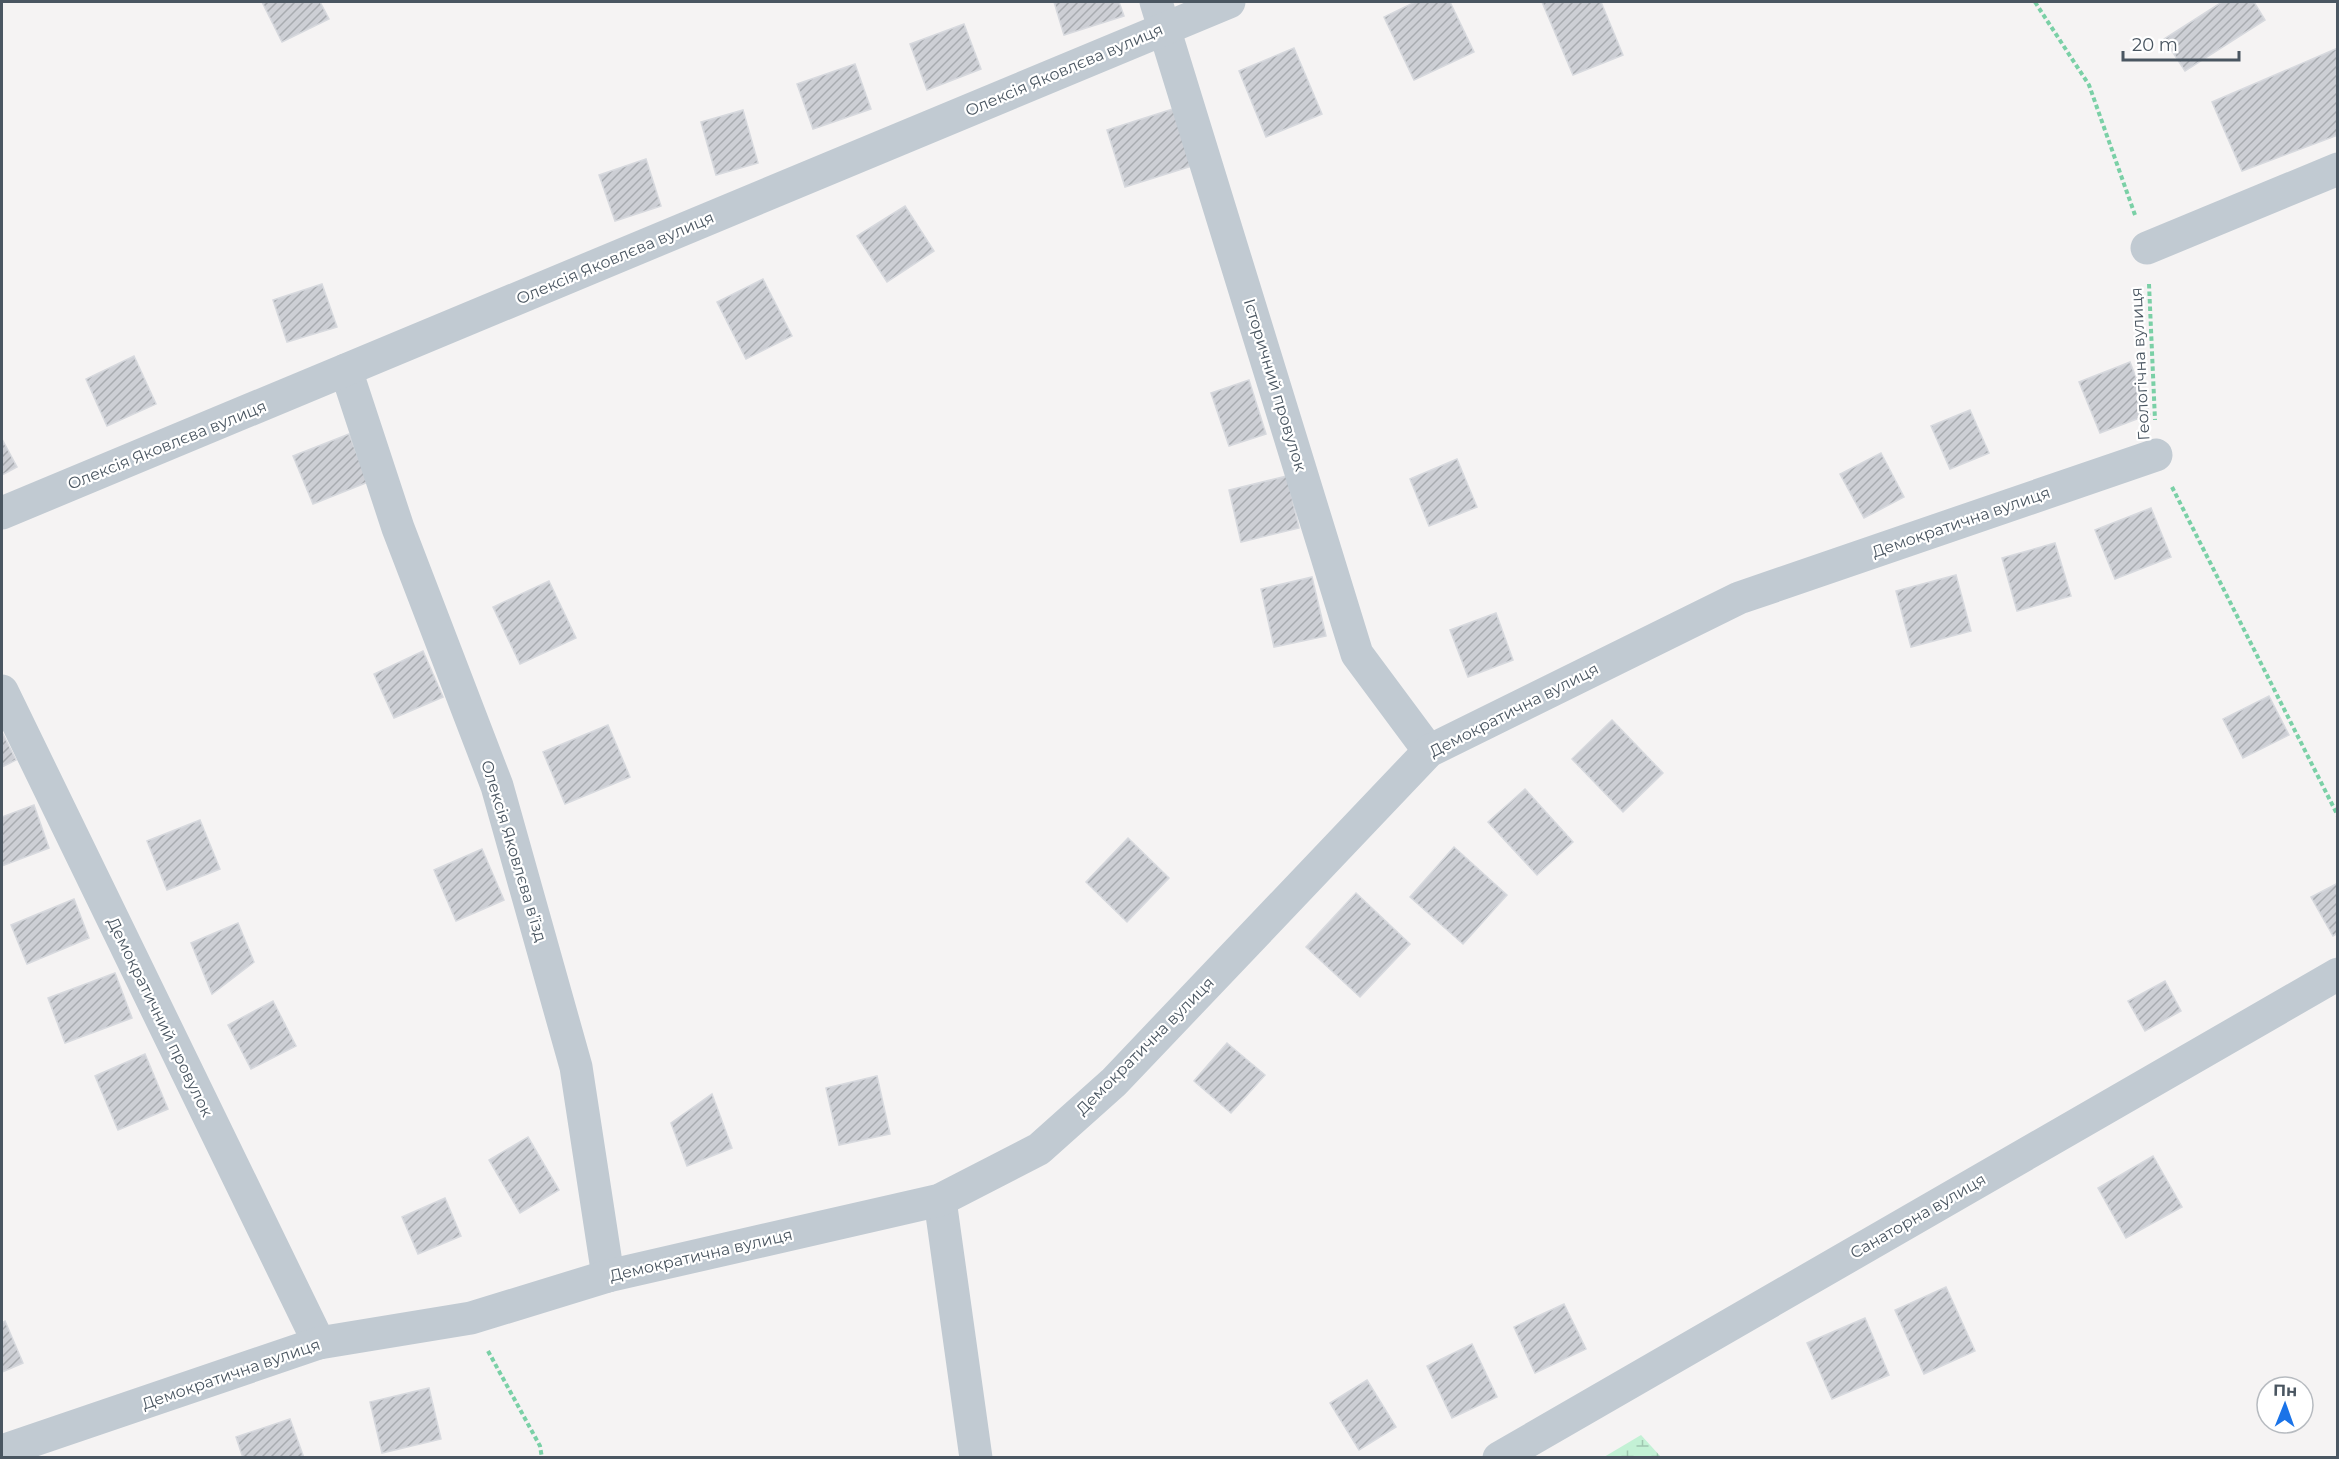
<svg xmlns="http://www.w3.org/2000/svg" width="2339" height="1459" font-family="Montserrat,sans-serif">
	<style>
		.wetland { fill: url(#wetland-marsh) }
		.building { fill: url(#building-hatch); stroke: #d7d9de; stroke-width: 1.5 }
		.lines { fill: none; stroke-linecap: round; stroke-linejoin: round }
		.path { stroke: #7ad0a6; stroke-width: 4; stroke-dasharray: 4.5 3; stroke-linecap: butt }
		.minor { stroke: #c1cad2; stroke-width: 33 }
		.labels { text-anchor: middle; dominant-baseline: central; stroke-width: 4.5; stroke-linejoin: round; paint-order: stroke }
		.street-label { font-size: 16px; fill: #4a5661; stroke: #fff }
	</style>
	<defs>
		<pattern id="wetland-marsh" width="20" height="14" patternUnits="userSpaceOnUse" patternTransform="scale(1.5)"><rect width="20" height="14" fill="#c3f1d5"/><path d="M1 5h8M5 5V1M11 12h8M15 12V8" fill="none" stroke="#a0c6b0"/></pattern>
		<pattern id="building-hatch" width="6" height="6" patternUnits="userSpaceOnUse" patternTransform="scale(1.5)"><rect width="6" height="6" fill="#cdcfd5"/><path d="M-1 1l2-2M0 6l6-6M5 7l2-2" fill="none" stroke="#a8abb0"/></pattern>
	</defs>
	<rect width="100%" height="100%" fill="#f5f3f3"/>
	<!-- wetland -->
	<polygon class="wetland" points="1641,1435 1661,1457 1604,1457"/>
	<!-- building -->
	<g class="building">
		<polygon points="262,2 320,2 329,19 282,42"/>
		<polygon points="1054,2 1119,2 1124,16 1064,35"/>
		<polygon points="1415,2 1450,2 1474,52 1414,80 1384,17"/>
		<polygon points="1542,2 1601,2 1623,55 1573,75"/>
		<polygon points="2222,2 2254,2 2265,20 2185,71 2164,39"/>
		<polygon points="964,24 981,69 927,90 910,44"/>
		<polygon points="1294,48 1322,114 1266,137 1239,71"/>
		<polygon points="2338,48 2338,135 2242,171 2212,102"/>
		<polygon points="855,64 871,109 813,129 797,84"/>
		<polygon points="1176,108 1195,165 1125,187 1107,130"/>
		<polygon points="743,110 758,163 716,175 701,122"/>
		<polygon points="646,159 661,206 615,221 599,175"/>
		<polygon points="905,206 934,251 887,282 857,236"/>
		<polygon points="763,279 792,336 746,359 717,302"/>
		<polygon points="322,284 337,327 287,342 273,300"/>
		<polygon points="134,356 156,404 107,426 86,379"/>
		<polygon points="2130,362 2150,414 2100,433 2079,382"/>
		<polygon points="1249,380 1266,434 1229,446 1211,393"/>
		<polygon points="1970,410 1989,453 1950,469 1931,426"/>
		<polygon points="349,434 368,482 313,504 293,456"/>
		<polygon points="2,439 17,467 2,475"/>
		<polygon points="1881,453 1904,497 1864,518 1840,474"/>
		<polygon points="1457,459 1477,507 1429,526 1410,479"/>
		<polygon points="1287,476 1299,528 1241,542 1229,490"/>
		<polygon points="2151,508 2171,557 2115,579 2095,530"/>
		<polygon points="2055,543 2071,596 2017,611 2002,558"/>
		<polygon points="1956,575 1971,631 1911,647 1896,591"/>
		<polygon points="1312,577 1326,636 1274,647 1261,589"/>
		<polygon points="549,581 576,638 520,664 493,607"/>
		<polygon points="1496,613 1513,660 1468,677 1450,630"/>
		<polygon points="423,651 443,697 394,718 374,674"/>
		<polygon points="2269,696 2289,735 2243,758 2223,719"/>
		<polygon points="1612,720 1663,773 1623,812 1572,759"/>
		<polygon points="608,725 630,777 565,804 543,752"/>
		<polygon points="2,732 16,760 2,767"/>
		<polygon points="1525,789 1573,842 1537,875 1488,822"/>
		<polygon points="34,805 49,848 2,866 2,817"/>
		<polygon points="200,820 220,869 167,890 147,841"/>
		<polygon points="1128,838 1169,878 1127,922 1086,882"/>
		<polygon points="1454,847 1507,895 1463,944 1410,897"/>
		<polygon points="482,849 504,900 456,921 434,870"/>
		<polygon points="2338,883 2338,933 2333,936 2311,897"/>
		<polygon points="1356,893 1410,944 1360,997 1306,947"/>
		<polygon points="74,899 89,938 27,964 11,925"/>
		<polygon points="238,923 254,962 212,994 191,943"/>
		<polygon points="115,973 132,1018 65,1043 48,998"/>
		<polygon points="2165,981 2181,1011 2145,1031 2128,1001"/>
		<polygon points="273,1001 296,1046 251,1069 228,1025"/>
		<polygon points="1227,1043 1265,1075 1231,1113 1194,1081"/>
		<polygon points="145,1054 168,1109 118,1130 95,1076"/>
		<polygon points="877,1076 890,1134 839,1145 826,1088"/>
		<polygon points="712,1094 732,1148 687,1166 671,1123"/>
		<polygon points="528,1137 559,1190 520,1213 489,1160"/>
		<polygon points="2153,1156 2182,1207 2126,1238 2098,1188"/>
		<polygon points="445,1198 461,1236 418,1254 402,1217"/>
		<polygon points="1946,1287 1975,1351 1924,1374 1895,1310"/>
		<polygon points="1564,1304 1586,1349 1535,1373 1514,1327"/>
		<polygon points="1865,1318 1889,1375 1832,1399 1807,1343"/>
		<polygon points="5,1321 23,1363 2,1372 2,1323"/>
		<polygon points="1472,1344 1497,1397 1452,1418 1427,1366"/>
		<polygon points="1367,1380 1396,1427 1359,1450 1330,1403"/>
		<polygon points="429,1388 441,1439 382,1453 370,1402"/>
		<polygon points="290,1419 304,1458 243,1458 236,1437"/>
	</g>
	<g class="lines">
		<!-- path -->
		<g class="path">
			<polyline points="2035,2 2089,85 2135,215"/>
			<polyline points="2149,284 2155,420"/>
			<polyline points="2172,487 2338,816"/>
			<polyline points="488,1351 540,1446 542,1458"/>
		</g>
		<!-- minor -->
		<g class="minor">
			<polyline points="1156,2 1357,654 1429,751"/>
			<polyline points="2147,248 2338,169"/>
			<polyline points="346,370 398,528 497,786 576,1067 608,1276"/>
			<polyline points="2,513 1229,2"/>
			<polyline points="2,691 319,1343"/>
			<polyline points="940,1200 976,1458"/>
			<polyline points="2,1451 319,1343 471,1318 608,1276 940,1200 1039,1149 1114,1082 1429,751 1739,598 2156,455"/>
			<polyline points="1499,1458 2338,974"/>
		</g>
	</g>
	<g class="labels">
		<!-- street labels -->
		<g class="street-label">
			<text transform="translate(1064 70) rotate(-23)">Олексія Яковлєва вулиця</text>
			<text transform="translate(615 258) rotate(-23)">Олексія Яковлєва вулиця</text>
			<text transform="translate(2140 364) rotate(-93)">Геологічна вулиця</text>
			<text transform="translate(1275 385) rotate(73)">Історичний провулок</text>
			<text transform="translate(167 445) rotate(-22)">Олексія Яковлєва вулиця</text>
			<text transform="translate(1961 522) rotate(-19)">Демократична вулиця</text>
			<text transform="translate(1514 710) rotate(-27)">Демократична вулиця</text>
			<text transform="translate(514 851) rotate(73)">Олексія Яковлєва в’їзд</text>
			<text transform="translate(160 1017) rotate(64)">Демократичний провулок</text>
			<text transform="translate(1145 1046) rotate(-45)">Демократична вулиця</text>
			<text transform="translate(1918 1216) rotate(-30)">Санаторна вулиця</text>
			<text transform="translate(701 1255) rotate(-13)">Демократична вулиця</text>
			<text transform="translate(231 1374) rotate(-19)">Демократична вулиця</text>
		</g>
	</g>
	<!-- border -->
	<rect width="2339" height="1459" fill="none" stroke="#4a5661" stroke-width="6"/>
	<!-- north arrow -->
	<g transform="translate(2285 1405) rotate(1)"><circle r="28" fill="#ffffff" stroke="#b7bbc0" stroke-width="1.5"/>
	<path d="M0-4.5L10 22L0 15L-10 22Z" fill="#1a73e8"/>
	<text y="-9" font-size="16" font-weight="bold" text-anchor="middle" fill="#4a5661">Пн</text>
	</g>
	<!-- scale -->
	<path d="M2123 51v9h116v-9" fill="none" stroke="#4a5661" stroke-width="3"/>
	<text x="2132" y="51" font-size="18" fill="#4a5661" stroke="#ffffff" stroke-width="4.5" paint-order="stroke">20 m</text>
</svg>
